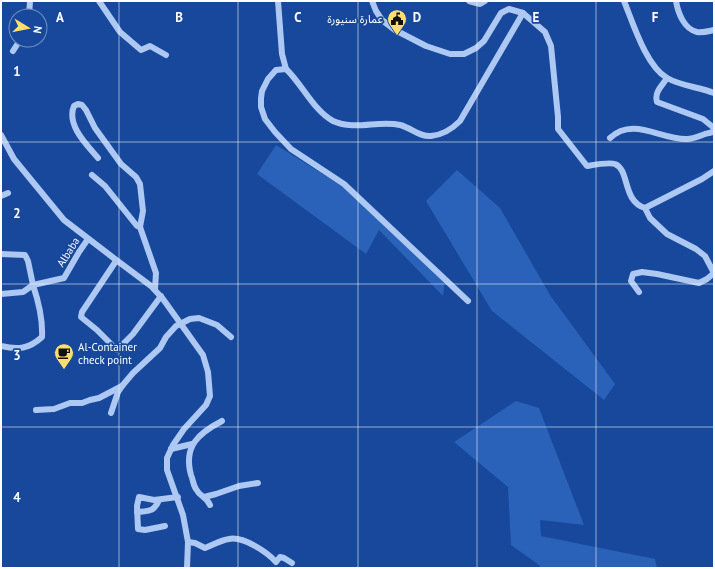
<svg xmlns="http://www.w3.org/2000/svg" width="715" height="569" font-family="'PT Sans','Noto Sans Arabic',sans-serif">
	<style>
		.green { fill: #2a61b9 }
		.lines { fill: none; stroke-linecap: round; stroke-linejoin: round }
		.minor { stroke: #adc8f2; stroke-width: 6 }
		.grid { fill: none; stroke: #fff; stroke-width: 1; stroke-opacity: 0.55 }
		.labels { text-anchor: middle; dominant-baseline: central; stroke-width: 3.5; stroke-linejoin: round; paint-order: stroke }
		.poi-label { font-size: 11px; fill: #fff; stroke: #17489b; text-anchor: end }
		.street-label { font-size: 11px; fill: #fff; stroke: #17489b }
		.grid-label { font-size: 13px; text-anchor: middle; font-weight: bold; fill: #fff; stroke: #17489b; stroke-width: 3.5; stroke-linejoin: round; paint-order: stroke }
	</style>
	<rect width="100%" height="100%" fill="#17489b"/>
	<!-- green -->
	<g class="green">
		<polygon points="276,145 363,199 445,278 443,296 379,230 366,254 257,174"/>
		<polygon points="457,170 500,208 550,295 615,384 604,400 492,311 426,201"/>
		<polygon points="516,401 539,408 584,525 540,520 541,536 655,559 657,568 541,568 539,565 511,545 508,487 454,442"/>
	</g>
	<g class="lines">
		<!-- minor -->
		<g class="minor">
			<polyline points="99,1 120,32 141,50 150,46 166,55"/>
			<polyline points="278,1 282,54 286,69"/>
			<path d="M372 1 376 11 382 20 395 30 426 46 450 54H464L476 48 484 41 501 13 509 9 523 13 545 32 551 46 558 117V129L587 166C593 165 609 162 615 164 630 170 622 201 645 208L702 179 714 171"/>
			<polyline points="469,1 480,4 485,1"/>
			<path d="M624 1C633 23 646 66 667 78 681 86 699 87 714 93"/>
			<path d="M676 1C678 13 684 29 697 32 703 33 709 31 714 30"/>
			<polyline points="29,16 30,1"/>
			<polyline points="13,51 20,40"/>
			<path d="M667 78C662 86 654 92 657 102L703 119 714 128"/>
			<polyline points="1,135 14,159 64,220 111,256 151,286 163,299 203,355 208,372 210,396 206,405 184,429 173,445 167,458 167,470 183,515 188,542 187,568"/>
			<path d="M610 138C633 116 661 140 687 139 694 139 699 136 705 134 709 133 711 133 714 131"/>
			<path d="M98 158C87 145 66 125 74 106L78 104 82 105 86 110 95 128 121 164 136 177 140 184 143 211 140 227 156 273 155 289"/>
			<polyline points="92,175 105,186 137,226 140,227"/>
			<polyline points="1,196 8,193"/>
			<polyline points="645,208 650,218 667,234 696,249 705,256 714,273"/>
			<polyline points="1,254 25,255 28,261 33,285 64,278 79,252 88,239"/>
			<polyline points="116,261 82,312 81,317 97,330 117,350 133,334 161,296"/>
			<polyline points="639,292 631,281 633,274 642,272 657,274 699,283 707,279 714,273"/>
			<path d="M1 294 23 292 33 285C39 303 43 319 42 337 29 349 18 350 1 346"/>
			<path d="M468 301 344 184 291 149 275 132 265 119 261 107V98L262 91 268 79 276 70 286 69C302 84 314 111 333 121 355 131 378 120 400 125 412 128 419 137 431 136 442 135 452 129 460 121L523 13"/>
			<polyline points="36,410 54,409 70,403 82,403 90,400 99,398 122,386"/>
			<polyline points="111,413 118,392 122,386 133,373 160,348 166,337 176,326 190,319 199,318 217,325 231,337"/>
			<polyline points="171,449 192,444"/>
			<polyline points="204,497 216,494 239,486 258,483"/>
			<path d="M210 505C206 496 200 497 196 489 193 485 193 479 191 475 183 446 199 433 222 421"/>
			<path d="M137 512C149 511 154 512 159 500"/>
			<polyline points="165,526 145,530 138,529 137,506 139,497 154,500 178,497"/>
			<path d="M188 542 195 543 205 548C213 545 221 540 229 539 243 536 267 552 276 562L280 557 284 558 292 563"/>
		</g>
	</g>
	<!-- grid -->
	<path class="grid" d="M119 1V568M238 1V568M358 1V568M477 1V568M596 1V568M1 142H714M1 284H714M1 427H714"/>
	<!-- icons -->
	<defs>
		<symbol id="civic-pin" viewBox="-11 -11 22 30"><path d="M0 17L-7.5 6A9.5 9.5 0 1 1 7.5 6Z" fill="#ffde6e" stroke="#17489b"/><path d="M-.6-6.5H3V-4.5H.6V-3L4-1V1h2V6H-6V1h2V-1L-.6-3ZM-1.2 2.5V6h2.4V2.5Z" fill="#111"/></symbol>
		<symbol id="cafe-pin" viewBox="-11 -11 22 30"><path d="M0 17L-7.5 6A9.5 9.5 0 1 1 7.5 6Z" fill="#ffde6e" stroke="#17489b"/><path d="M-5.5-4.5H6V0H3Q3 3.5 0 3.5H-2.5Q-5.5 3.5-5.5 0ZM3-3.2v2h1.7v-2ZM-6 4.5H4V6H-6Z" fill="#111"/></symbol>
	</defs>
	<g fill-rule="evenodd">
		<use href="#civic-pin" x="386" y="8" width="22" height="30"/>
		<use href="#cafe-pin" x="53" y="342" width="22" height="30"/>
	</g>
	<g class="labels">
		<!-- poi labels -->
		<g class="poi-label">
			<text x="383" y="19">عمارة سنيورة</text>
			<text x="78" y="347" text-anchor="start">Al-Container<tspan x="78" dy="13">check point</tspan></text>
		</g>
		<!-- street labels -->
		<g class="street-label">
			<text transform="translate(68 252) rotate(-58)">Albaba</text>
		</g>
	</g>
	<g class="grid-label">
		<text x="60" y="22">A</text>
		<text x="179" y="22">B</text>
		<text x="298" y="22">C</text>
		<text x="417" y="22">D</text>
		<text x="536" y="22">E</text>
		<text x="655" y="22">F</text>
		<text x="17" y="76">1</text>
		<text x="17" y="218">2</text>
		<text x="17" y="360">3</text>
		<text x="17" y="502">4</text>
	</g>
	<!-- border -->
	<rect width="715" height="569" fill="none" stroke="#ffffff" stroke-width="4"/>
	<!-- north arrow -->
	<g transform="translate(28 28) rotate(100)"><circle r="19" fill="#17489b" stroke="#7491c3"/>
	<path d="M0-3L7 15L0 10L-7 15Z" fill="#ffde6e"/>
	<text y="-6" font-size="11" font-weight="bold" text-anchor="middle" fill="#ffffff">N</text>
	</g>
</svg>
